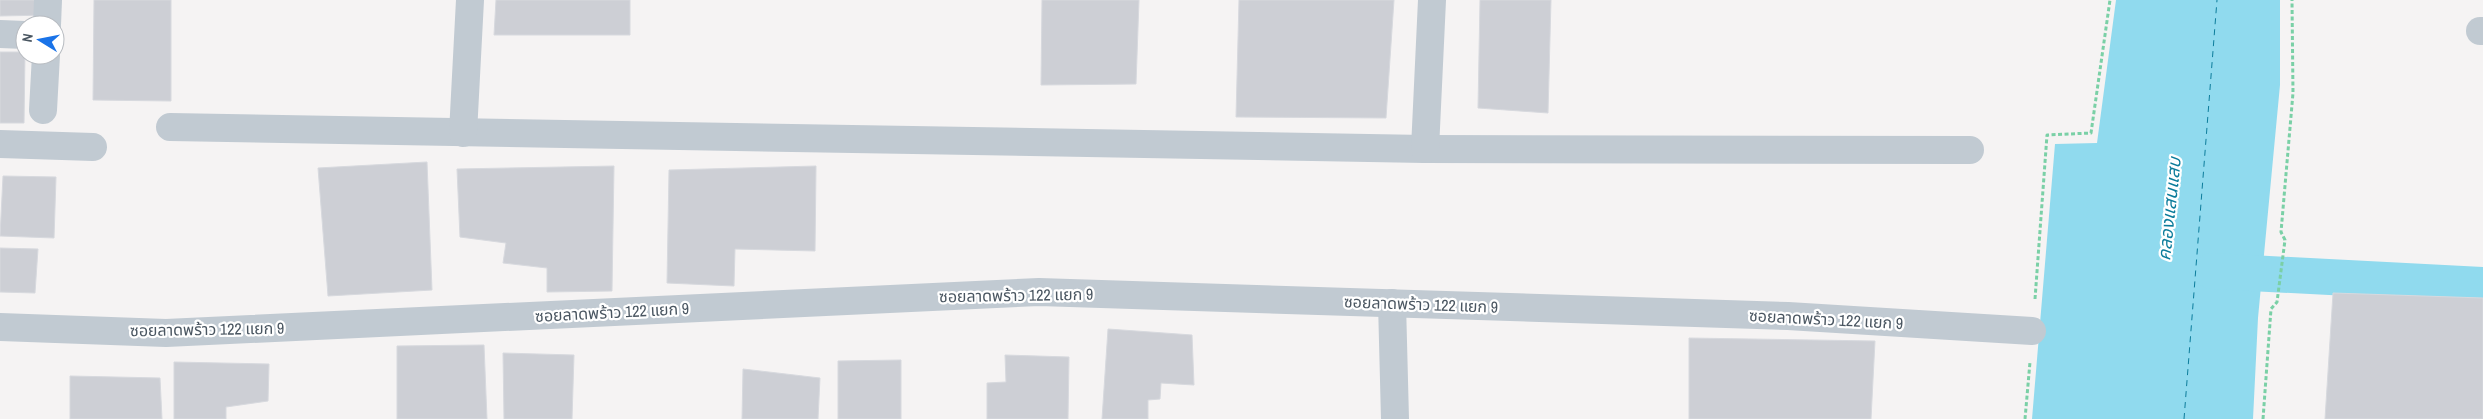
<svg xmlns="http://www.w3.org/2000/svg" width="2483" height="419" font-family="'Archivo Narrow','Noto Sans Thai',sans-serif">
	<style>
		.water { fill: #90daee }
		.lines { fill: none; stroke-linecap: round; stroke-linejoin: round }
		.canal { stroke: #90daee; stroke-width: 36 }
		.ferry { stroke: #0c7c9b; stroke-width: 1; stroke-dasharray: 6 5; stroke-linecap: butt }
		.building { fill: #cdcfd5; stroke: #d7d9de }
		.path { stroke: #7ad0a6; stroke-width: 3; stroke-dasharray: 4 2.5; stroke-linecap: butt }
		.minor { stroke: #c1cad2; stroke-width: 28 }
		.labels { text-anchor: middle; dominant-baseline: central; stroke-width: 4.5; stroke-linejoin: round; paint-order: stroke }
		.street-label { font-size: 16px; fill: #4a5661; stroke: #fff }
		.water-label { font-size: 18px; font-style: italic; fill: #0c7c9b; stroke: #fff }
	</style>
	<rect width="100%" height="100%" fill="#f5f3f3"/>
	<!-- water -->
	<polygon class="water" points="2116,0 2280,0 2280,85 2258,318 2253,419 2032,419 2055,144 2097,143"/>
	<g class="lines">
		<!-- canal -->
		<polyline class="canal" points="2212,271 2483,285"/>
		<!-- ferry -->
		<polyline class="ferry" points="2184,419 2217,0"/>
	</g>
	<!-- building -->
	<g class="building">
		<polygon points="0,0 47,0 48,15 0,16"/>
		<polygon points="94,0 171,0 171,101 93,100"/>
		<polygon points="496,0 630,0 630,35 494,35"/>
		<polygon points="1042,0 1139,0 1136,84 1041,85"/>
		<polygon points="1239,0 1394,0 1386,118 1236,117"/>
		<polygon points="1480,0 1551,0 1548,113 1478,108"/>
		<polygon points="0,52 25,52 24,123 0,123"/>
		<polygon points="427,162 432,290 328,296 318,168"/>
		<polygon points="614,166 612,291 547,292 547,268 503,263 506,243 460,237 457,169"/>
		<polygon points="816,166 815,251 735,249 734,286 667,283 669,170"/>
		<polygon points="3,176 56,177 54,238 0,236"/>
		<polygon points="0,248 38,249 35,293 0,292"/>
		<polygon points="2333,293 2483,298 2483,419 2325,419"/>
		<polygon points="1108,329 1192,335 1194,385 1161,383 1160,399 1148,400 1148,419 1102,419"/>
		<polygon points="1689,338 1875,341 1871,419 1689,419"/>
		<polygon points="484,345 487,419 397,419 397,346"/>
		<polygon points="503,353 574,355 572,419 504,419"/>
		<polygon points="1005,355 1069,357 1068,419 987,419 987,383 1006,382"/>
		<polygon points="901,360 901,419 838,419 838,361"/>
		<polygon points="174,362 269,364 268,401 226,407 226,419 174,419"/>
		<polygon points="743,369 820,378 818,419 742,419"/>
		<polygon points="70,376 160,378 162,419 70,419"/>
	</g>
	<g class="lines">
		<!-- path -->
		<g class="path">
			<polyline points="2035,299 2047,135 2091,133 2110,0"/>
			<polyline points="2025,419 2030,362"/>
			<polyline points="2263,419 2271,309 2277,302 2285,240 2281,232 2293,93 2292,0"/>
		</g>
		<!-- minor -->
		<g class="minor">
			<polyline points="47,25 48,0"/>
			<polyline points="2480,31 2483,31"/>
			<polyline points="0,34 25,35"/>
			<polyline points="43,110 46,55"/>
			<polyline points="170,127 1425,149 1970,150"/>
			<polyline points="463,133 470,0"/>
			<polyline points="0,144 93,147"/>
			<polyline points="1425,149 1432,0"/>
			<polyline points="1392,303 1395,419"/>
			<polyline points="0,327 166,333 1039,292 1788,316 2032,331"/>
		</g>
	</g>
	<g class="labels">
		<!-- street labels -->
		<g class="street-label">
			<text transform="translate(1016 295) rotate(-1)">ซอยลาดพร้าว 122 แยก 9</text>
			<text transform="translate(1421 304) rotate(2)">ซอยลาดพร้าว 122 แยก 9</text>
			<text transform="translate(612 312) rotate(-3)">ซอยลาดพร้าว 122 แยก 9</text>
			<text transform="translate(1826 319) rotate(3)">ซอยลาดพร้าว 122 แยก 9</text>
			<text transform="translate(207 329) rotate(-1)">ซอยลาดพร้าว 122 แยก 9</text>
		</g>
		<!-- water labels -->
		<g class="water-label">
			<text transform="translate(2169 209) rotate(-84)">คลองแสนแสบ</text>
		</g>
	</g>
	<!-- north arrow -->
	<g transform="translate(40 40) rotate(280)"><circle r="24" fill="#ffffff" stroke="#b7bbc0"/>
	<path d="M0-4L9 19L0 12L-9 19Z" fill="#1a73e8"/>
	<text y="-8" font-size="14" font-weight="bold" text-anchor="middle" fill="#4a5661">N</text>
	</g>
</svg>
